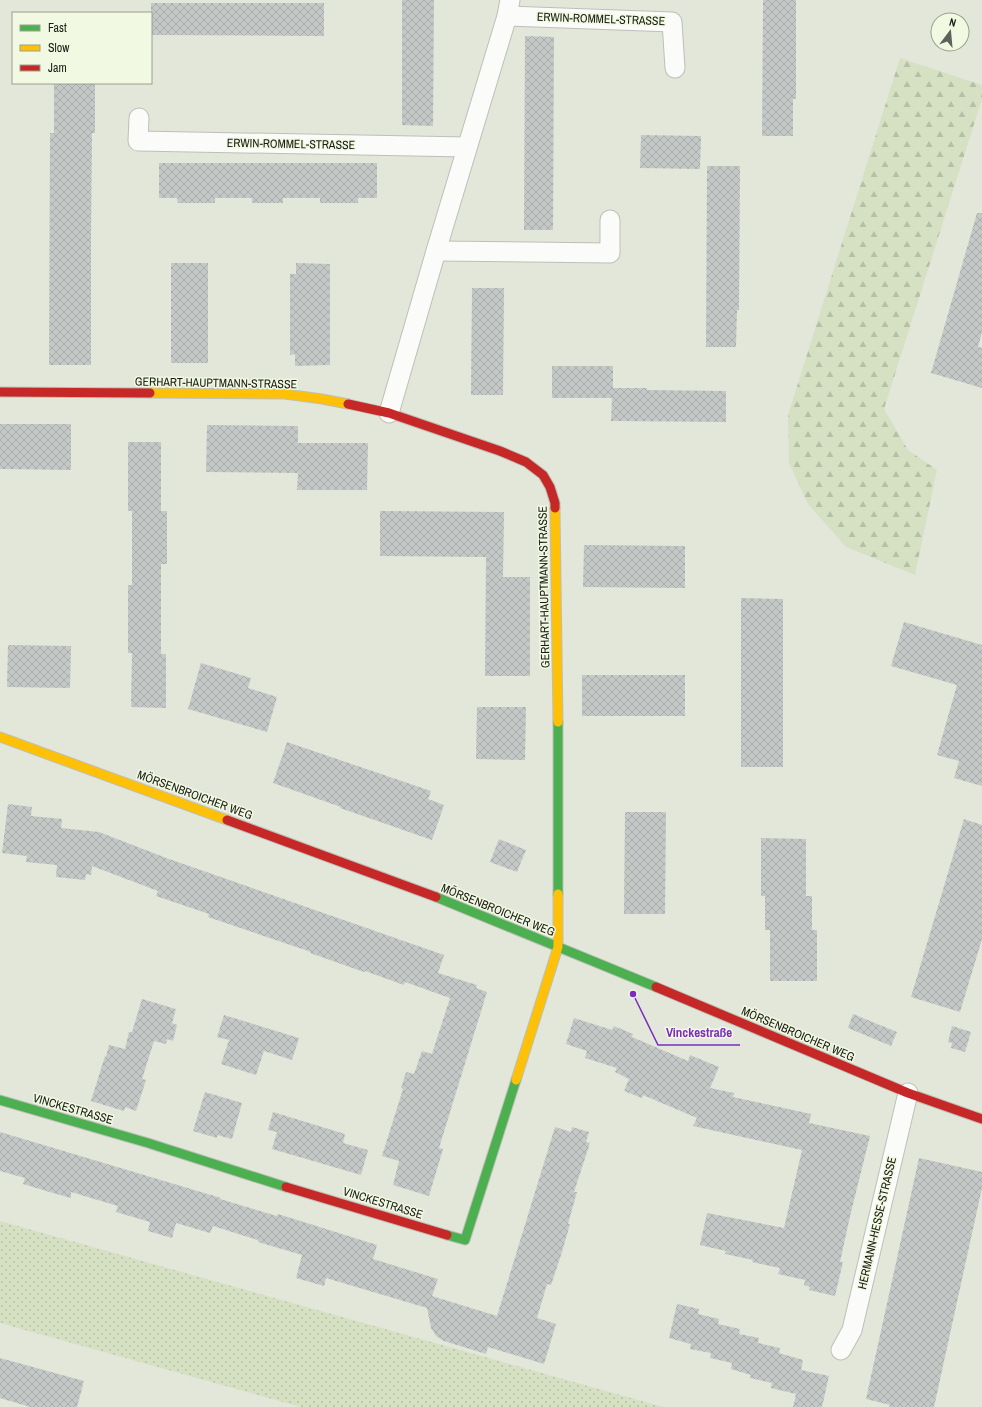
<svg xmlns="http://www.w3.org/2000/svg" width="982" height="1407" font-family="'Archivo Narrow',sans-serif">
	<style>
		.grass { fill: url(#grass-dots) }
		.forest { fill: url(#forest-firs) }
		.building { fill: url(#building-cross-hatch) }
		.lines { fill: none; stroke-linecap: round; stroke-linejoin: round }
		.street-casing { stroke: #bcc0b6; stroke-width: 21 }
		.fast-casing { stroke: #bcc0b6; stroke-width: 11 }
		.slow-casing { stroke: #bcc0b6; stroke-width: 11 }
		.jam-casing { stroke: #bcc0b6; stroke-width: 11 }
		.street { stroke: #fbfbf9; stroke-width: 19 }
		.fast { stroke: #4caf50; stroke-width: 9 }
		.slow { stroke: #ffc107; stroke-width: 9 }
		.jam { stroke: #c62828; stroke-width: 9 }
		.labels { text-anchor: middle; dominant-baseline: central; stroke-width: 3; stroke-linejoin: round; paint-order: stroke }
		.street-label { font-size: 12px; fill: #181b13; stroke: #f1f9e2 }
		.leader { fill: none; stroke: #7b2cbf; stroke-width: 1.5 }
		.callout-dot { fill: #7b2cbf; stroke: #f1f9e2; stroke-width: 1.5 }
		.callout-label { font-size: 13px; text-anchor: middle; font-weight: bold; fill: #7b2cbf; stroke: #f1f9e2; stroke-width: 3; stroke-linejoin: round; paint-order: stroke }
	</style>
	<defs>
		<pattern id="grass-dots" width="8" height="8" patternUnits="userSpaceOnUse"><rect width="8" height="8" fill="#d6e0c3"/><path d="M2 2h.1M6 6h.1" fill="none" stroke="#b7c0a7" stroke-width="1.8" stroke-linecap="round"/></pattern>
		<pattern id="forest-firs" width="22" height="20" patternUnits="userSpaceOnUse"><rect width="22" height="20" fill="#d6e0c3"/><path d="M5 1l3.5 6h-7zM16 11l3.5 6h-7z" fill="#b7c0a7"/></pattern>
		<pattern id="building-cross-hatch" width="8" height="8" patternUnits="userSpaceOnUse"><rect width="8" height="8" fill="#c4c9c7"/><path d="M0 0l8 8M0 8l8-8" fill="none" stroke="#a8acaa"/></pattern>
	</defs>
	<rect width="100%" height="100%" fill="#e3e7da"/>
	<!-- grass -->
	<polygon class="grass" points="0,1221 663,1407 301,1407 0,1323"/>
	<!-- forest -->
	<polygon class="forest" points="900,58 982,85 982,99 884,409 908,450 937,470 915,575 846,547 808,504 789,463 788,415"/>
	<!-- building -->
	<g class="building">
		<polygon points="402,0 434,0 433,126 402,125"/>
		<polygon points="763,0 796,0 796,99 793,99 793,136 762,136"/>
		<polygon points="151,3 324,3 324,36 151,35"/>
		<polygon points="525,36 554,37 553,230 524,230"/>
		<polygon points="54,83 95,83 95,133 92,133 91,235 91,365 49,365 50,133 54,133"/>
		<polygon points="641,135 701,136 700,169 640,168"/>
		<polygon points="159,163 377,163 377,198 358,198 358,203 320,203 320,198 283,198 283,203 252,203 252,198 215,198 215,203 178,203 177,198 159,198"/>
		<polygon points="707,166 740,166 739,310 737,310 736,347 706,347"/>
		<polygon points="977,213 982,213 982,332 978,347 982,348 982,388 931,373"/>
		<rect x="171" y="263" width="37" height="100"/>
		<polygon points="296,263 330,264 330,365 295,366 295,354 290,355 290,274 296,274"/>
		<polygon points="472,288 504,288 503,395 471,395"/>
		<polygon points="552,366 613,366 613,388 647,388 647,390 726,391 726,422 611,421 612,398 552,398"/>
		<polygon points="0,424 71,424 71,470 0,469"/>
		<polygon points="207,425 298,426 298,443 368,443 367,490 297,490 298,473 206,472"/>
		<polygon points="128,442 161,442 161,511 167,511 167,564 161,564 161,654 166,654 166,708 131,707 132,653 128,653 128,585 132,585 132,511 128,511"/>
		<polygon points="380,511 504,512 503,577 530,577 530,676 485,676 486,557 380,556"/>
		<polygon points="584,545 685,546 685,588 583,587"/>
		<polygon points="741,598 783,599 783,767 741,767"/>
		<polygon points="904,622 982,645 982,786 954,778 959,761 937,755 957,685 891,666"/>
		<polygon points="8,645 71,646 70,688 7,687"/>
		<polygon points="201,663 251,678 248,688 277,697 267,732 188,709"/>
		<rect x="582" y="675" width="103" height="41"/>
		<polygon points="477,707 526,707 525,760 476,759"/>
		<polygon points="287,742 431,791 428,799 444,805 432,840 340,808 341,807 273,783"/>
		<polygon points="8,804 32,807 31,816 62,819 61,828 99,832 169,859 444,955 438,973 477,985 476,988 487,992 439,1148 443,1149 429,1196 393,1185 399,1161 382,1156 403,1089 401,1088 406,1072 414,1074 422,1051 432,1054 450,998 405,982 404,985 365,971 364,972 310,953 311,952 208,917 209,914 156,896 158,891 92,866 91,875 86,874 85,880 56,877 57,865 26,862 27,856 2,853"/>
		<polygon points="625,812 666,812 665,914 624,914"/>
		<polygon points="964,819 982,825 982,939 960,1012 911,997"/>
		<polygon points="761,838 806,839 806,896 812,896 812,930 817,930 817,981 770,981 770,930 765,930 765,896 761,896"/>
		<polygon points="499,839 526,850 517,872 490,862"/>
		<polygon points="142,999 176,1009 172,1023 177,1025 173,1041 167,1039 166,1044 154,1041 142,1079 146,1080 136,1111 125,1107 124,1111 91,1101 105,1056 106,1057 109,1045 125,1049 129,1032 132,1032"/>
		<polygon points="853,1014 897,1032 891,1046 848,1028"/>
		<polygon points="224,1015 299,1038 292,1060 264,1051 256,1075 221,1064 229,1040 217,1037"/>
		<polygon points="574,1018 612,1030 614,1026 633,1034 632,1037 688,1061 690,1055 719,1067 710,1088 734,1093 733,1097 811,1114 809,1123 870,1136 851,1212 840,1262 843,1262 835,1296 809,1290 810,1287 804,1285 805,1280 778,1274 780,1268 752,1262 753,1260 725,1254 726,1251 700,1245 707,1213 784,1228 802,1150 693,1126 697,1118 643,1095 642,1098 624,1091 629,1079 615,1072 617,1068 585,1058 587,1051 566,1044"/>
		<polygon points="952,1026 971,1032 965,1052 951,1048 952,1043 948,1042"/>
		<polygon points="205,1092 242,1103 232,1139 217,1135 217,1138 193,1131"/>
		<polygon points="273,1112 345,1134 343,1143 368,1150 361,1175 272,1149 277,1132 268,1130"/>
		<polygon points="555,1127 571,1132 572,1127 589,1132 586,1142 590,1143 574,1192 577,1192 568,1224 570,1224 562,1252 551,1285 547,1284 537,1318 556,1324 544,1364 488,1347 486,1354 444,1341 436,1336 431,1328 427,1308 326,1278 324,1286 296,1278 302,1255 258,1242 258,1240 213,1226 210,1233 176,1223 172,1238 148,1231 150,1222 116,1212 118,1206 71,1192 71,1198 53,1193 23,1184 25,1178 0,1171 0,1132 221,1198 220,1199 277,1216 278,1214 377,1245 373,1259 438,1279 432,1296 497,1316"/>
		<polygon points="919,1158 982,1172 982,1188 934,1407 889,1407 890,1405 866,1399"/>
		<polygon points="677,1304 699,1309 698,1314 719,1319 718,1324 740,1329 739,1334 759,1338 758,1343 780,1348 779,1353 803,1360 801,1370 829,1376 822,1407 793,1407 796,1394 771,1388 772,1383 750,1378 751,1375 731,1369 732,1363 710,1358 711,1353 690,1349 691,1344 669,1338"/>
		<polygon points="0,1358 84,1381 77,1407 30,1407 0,1398"/>
	</g>
	<g class="lines">
		<defs>
			<g id="street">
				<polyline points="507,16 672,22 675,68"/>
				<polyline points="139,118 138,141 467,147"/>
				<polyline points="436,251 610,253 610,220"/>
				<polyline points="389,413 436,251 507,16 510,0"/>
				<polyline points="841,1350 852,1330 908,1093"/>
			</g>
			<g id="fast">
				<polyline points="558,722 558,894"/>
				<polyline points="436,897 656,987"/>
				<polyline points="0,1100 148,1143 286,1187"/>
				<polyline points="447,1235 465,1240 516,1080"/>
			</g>
			<g id="slow">
				<polyline points="150,393 285,394 322,399 348,404"/>
				<polyline points="555,508 558,722"/>
				<polyline points="0,737 227,820"/>
				<polyline points="516,1080 558,947 558,894"/>
			</g>
			<g id="jam">
				<polyline points="0,392 150,393"/>
				<polyline points="348,404 389,413 500,451 526,462 543,475 550,487 555,503 555,508"/>
				<polyline points="227,820 436,897"/>
				<polyline points="656,987 908,1093 982,1119"/>
				<polyline points="286,1187 447,1235"/>
			</g>
		</defs>
		<!-- street casing -->
		<use href="#street" class="street-casing"/>
		<!-- fast casing -->
		<use href="#fast" class="fast-casing"/>
		<!-- slow casing -->
		<use href="#slow" class="slow-casing"/>
		<!-- jam casing -->
		<use href="#jam" class="jam-casing"/>
		<!-- street -->
		<use href="#street" class="street"/>
		<!-- fast -->
		<use href="#fast" class="fast"/>
		<!-- slow -->
		<use href="#slow" class="slow"/>
		<!-- jam -->
		<use href="#jam" class="jam"/>
	</g>
	<g class="labels">
		<!-- street labels -->
		<g class="street-label">
			<text transform="translate(601 19) rotate(2)">ERWIN-ROMMEL-STRASSE</text>
			<text transform="translate(291 144) rotate(1)">ERWIN-ROMMEL-STRASSE</text>
			<text transform="translate(216 383) rotate(1)">GERHART-HAUPTMANN-STRASSE</text>
			<text transform="translate(544 587) rotate(-91)">GERHART-HAUPTMANN-STRASSE</text>
			<text transform="translate(195 795) rotate(20)">MÖRSENBROICHER WEG</text>
			<text transform="translate(498 910) rotate(22)">MÖRSENBROICHER WEG</text>
			<text transform="translate(798 1034) rotate(23)">MÖRSENBROICHER WEG</text>
			<text transform="translate(73 1109) rotate(16)">VINCKESTRASSE</text>
			<text transform="translate(383 1203) rotate(17)">VINCKESTRASSE</text>
			<text transform="translate(877 1223) rotate(-77)">HERMANN-HESSE-STRASSE</text>
		</g>
	</g>
	<!-- callouts -->
	<path class="leader" d="M633 994L658 1045H740"/>
	<circle class="callout-dot" cx="633" cy="994" r="4"/>
	<g class="callout-label">
		<text x="699" y="1037">Vinckestraße</text>
	</g>
	<!-- legend -->
	<rect x="12" y="12" width="140" height="72" fill="#f1f9e2" stroke="#9aa08f"/>
	<rect x="20" y="25" width="20" height="6" fill="#4caf50" stroke="#9aa08f"/>
	<text x="48" y="32" font-size="12" fill="#181b13">Fast</text>
	<rect x="20" y="45" width="20" height="6" fill="#ffc107" stroke="#9aa08f"/>
	<text x="48" y="52" font-size="12" fill="#181b13">Slow</text>
	<rect x="20" y="65" width="20" height="6" fill="#c62828" stroke="#9aa08f"/>
	<text x="48" y="72" font-size="12" fill="#181b13">Jam</text>
	<!-- north arrow -->
	<g transform="translate(950 32) rotate(16)"><circle r="19" fill="#f1f9e2" stroke="#9aa08f"/>
	<path d="M0-3L7 15L0 10L-7 15Z" fill="#5f6259"/>
	<text y="-6" font-size="11" font-weight="bold" text-anchor="middle" fill="#181b13">N</text>
	</g>
</svg>
